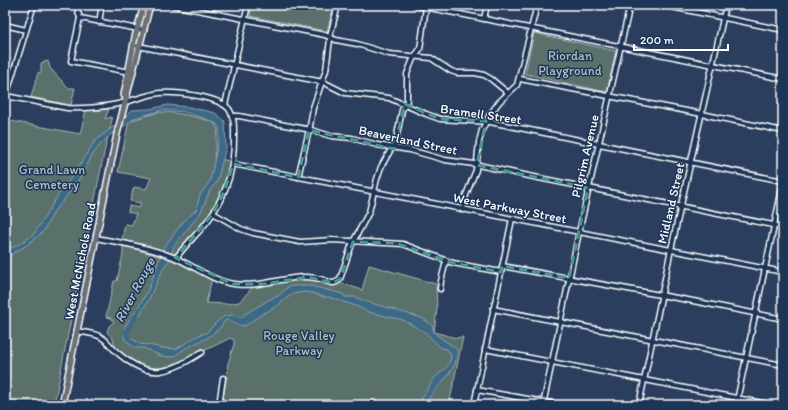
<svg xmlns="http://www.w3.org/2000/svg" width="788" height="410" font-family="Itim,sans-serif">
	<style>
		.green { fill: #5a6f6b; stroke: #acb7b5 }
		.water { fill: #3e6984; stroke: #8ba5b5 }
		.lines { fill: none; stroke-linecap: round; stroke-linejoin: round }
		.river { stroke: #3e6984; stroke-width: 5.5 }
		.minor-casing { stroke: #fff; stroke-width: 7 }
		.major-casing { stroke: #fff; stroke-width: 8 }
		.minor { stroke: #1d3557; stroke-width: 4 }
		.major { stroke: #6b6f75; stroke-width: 5 }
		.marked { fill: none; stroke: #4b9892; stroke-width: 3; stroke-dasharray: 8 5; stroke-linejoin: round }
		.labels { text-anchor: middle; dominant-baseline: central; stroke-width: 3; stroke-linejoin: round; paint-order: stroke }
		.park-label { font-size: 13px; fill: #b5bebc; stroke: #1d3557 }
		.street-label { font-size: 13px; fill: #fff; stroke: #1d3557 }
		.water-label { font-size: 14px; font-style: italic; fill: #b2c3ce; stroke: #1d3557 }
	</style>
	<rect width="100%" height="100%" fill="#2c3e5e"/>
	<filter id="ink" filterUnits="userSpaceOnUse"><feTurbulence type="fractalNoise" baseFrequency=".025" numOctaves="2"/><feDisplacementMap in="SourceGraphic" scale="8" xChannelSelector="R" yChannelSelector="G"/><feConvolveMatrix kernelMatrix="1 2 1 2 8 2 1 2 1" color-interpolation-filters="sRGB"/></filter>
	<g filter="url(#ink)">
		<!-- green -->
		<g class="green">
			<polygon points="252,5 334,5 327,31 250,16"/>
			<polygon points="534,33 616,51 607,92 525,74"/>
			<polygon points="48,61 50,68 68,88 75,88 71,105 31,97 38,73 41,72 41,63"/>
			<polygon points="109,109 105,119 111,117 112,120 104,153 54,405 5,405 5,120 80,134 86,110"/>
			<path d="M159 112C179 112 195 117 214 122L218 130 214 158 231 161C226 198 200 227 176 253L173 254 122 240 125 224 132 225 136 214 128 212 129 206 139 208 141 203 130 201 134 187 146 189 151 178 118 172 129 121Z"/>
			<path d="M123 246 173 260 212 278 206 303 227 304 239 302 253 287C270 286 287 278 305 279 317 280 331 289 341 283L362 290 369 265 436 284 437 309 434 332 456 338 463 337 449 405H222L228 369 227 367 234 344V340L230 338 206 350 204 349C170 369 146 382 116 348 114 345 114 342 113 339 111 337 109 334 107 332L109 326 114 322 111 318 106 317 114 281H117L123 254Z"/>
		</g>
		<!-- water -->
		<path class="water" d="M168 105 189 107 215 113 224 120 225 123 226 147 217 182 210 190 201 212 174 246 169 260 164 267 149 299 137 319 130 322 127 325V329L128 336 140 344 149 345 161 348 176 349 199 335 206 333 219 320 225 316 234 315 242 318 245 314 272 298 278 296 288 287 291 286H311L343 294 345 297H354L371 303 422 318 432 325 434 332 438 336 457 349C458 374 435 386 424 405H418C423 397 428 388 433 380 441 370 449 371 451 355L447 349 441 348 425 332 403 320 368 312 356 306 329 297H324L312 293 303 292 293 294 282 301 279 305 259 316 245 326 237 325 229 320H226L224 322 221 327 207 338 186 348 173 357 161 356 144 348H135L125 340 124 336 125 326 141 303 149 288 164 247 183 222 196 210 200 195 210 181 219 138V128L217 124 206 119 184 112 163 110 134 118 130 122 110 135 101 144 93 154 82 175 63 201 55 210 43 232 24 247 5 258V251L21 243 34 234 60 192 74 174 95 141 122 120 132 110 149 109Z"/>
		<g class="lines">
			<!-- river -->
			<polyline class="river" points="128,338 126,332 136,316"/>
			<defs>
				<g id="minor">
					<path d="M34 5 6 96 67 108C82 109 104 107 118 104 132 101 145 95 160 93 176 92 218 96 229 109 235 118 234 129 234 139 234 167 228 189 213 213 203 230 187 242 176 258"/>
					<polyline points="76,5 80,18 71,61 124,71 131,71"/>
					<polyline points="172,5 325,35 336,40 357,44 389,54 431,58 451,71 457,73 475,73 484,75 491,79 508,93"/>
					<polyline points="415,5 783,79"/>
					<polyline points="662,5 783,30"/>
					<polyline points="80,18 144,30"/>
					<polyline points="484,19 487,5"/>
					<polyline points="99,22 102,5"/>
					<polyline points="5,25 26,30"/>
					<polyline points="138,46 323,82 345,93 389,98 426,114 440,119 490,122 783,181"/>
					<polyline points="520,79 702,114 783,131"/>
					<polyline points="225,105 248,5"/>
					<polyline points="232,116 239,116 311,130 331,136 352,138 377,145 410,150 445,160 474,164 524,175 783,227"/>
					<polyline points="233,164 783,272"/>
					<polyline points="298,177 310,126 313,108 326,70 331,32 338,5"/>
					<polyline points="463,210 466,195 476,170 479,142 482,130 489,116 499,102 517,85 537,5"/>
					<polyline points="213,213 241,229 253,233 300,242 332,240 403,244 453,263 501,272"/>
					<path d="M96 238C122 243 148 247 173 257 193 265 212 281 234 284 259 288 282 277 306 277 312 277 318 278 324 280 327 281 330 283 333 283 336 283 338 281 340 279L352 244 369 212 377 179 381 167 390 151 395 145 402 110 407 100V74L413 59 420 49 426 7"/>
					<polyline points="502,266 693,301 783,319"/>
					<polyline points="440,289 441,281 446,261"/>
					<polyline points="493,309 783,365"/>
					<path d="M77 331C85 333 94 333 101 337 108 341 112 349 119 354 151 381 169 373 202 352"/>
					<polyline points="485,349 773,405"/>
					<polyline points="477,390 561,405"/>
					<polyline points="219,405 223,378"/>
					<polyline points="474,405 512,219"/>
					<polyline points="543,405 579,232 630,5"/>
					<polyline points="639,405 670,254 726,5"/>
					<polyline points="736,405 783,184"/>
				</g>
				<g id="major">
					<polyline points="126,98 124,95 135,37 144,5"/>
					<polyline points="62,405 117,134 150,5"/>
				</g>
			</defs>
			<!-- minor casing -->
			<use href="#minor" class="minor-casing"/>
			<!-- major casing -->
			<use href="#major" class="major-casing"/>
			<!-- minor -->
			<use href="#minor" class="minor"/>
			<!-- major -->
			<use href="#major" class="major"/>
		</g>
	</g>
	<!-- marked area -->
	<path class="marked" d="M405 104 440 119 486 121 477 165 588 188 569 278 502 266 501 272 453 263 395 243 353 242 340 279 333 283 307 277 265 284H233L176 258 213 213 224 192 233 164 298 177 309 130 394 149Z"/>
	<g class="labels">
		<!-- park labels -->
		<g class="park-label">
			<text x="570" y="55">Riordan<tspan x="570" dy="15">Playground</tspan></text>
			<text x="52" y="169">Grand Lawn<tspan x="52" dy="15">Cemetery</tspan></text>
			<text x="299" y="335">Rouge Valley<tspan x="299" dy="15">Parkway</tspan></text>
		</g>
		<!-- street labels -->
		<g class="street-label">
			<text transform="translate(481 114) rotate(8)">Bramell Street</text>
			<text transform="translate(408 140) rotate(12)">Beaverland Street</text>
			<text transform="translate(585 156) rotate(-77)">Pilgrim Avenue</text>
			<text transform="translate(671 203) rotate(-77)">Midland Street</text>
			<text transform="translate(510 208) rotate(11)">West Parkway Street</text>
			<text transform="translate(80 261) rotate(-79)">West McNichols Road</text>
		</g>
		<!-- water labels -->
		<g class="water-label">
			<text transform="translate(135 290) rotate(-62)">River Rouge</text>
		</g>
	</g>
	<!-- margin -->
	<rect width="788" height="410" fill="none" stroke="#1d3557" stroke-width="20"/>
	<rect x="10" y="10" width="768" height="390" fill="none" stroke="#fff" stroke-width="1.5" filter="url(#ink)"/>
	<!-- scale -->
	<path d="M634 44v6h94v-6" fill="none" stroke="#ffffff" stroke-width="2"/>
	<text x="640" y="44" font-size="12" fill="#ffffff" stroke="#1d3557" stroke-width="3" paint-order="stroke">200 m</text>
</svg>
